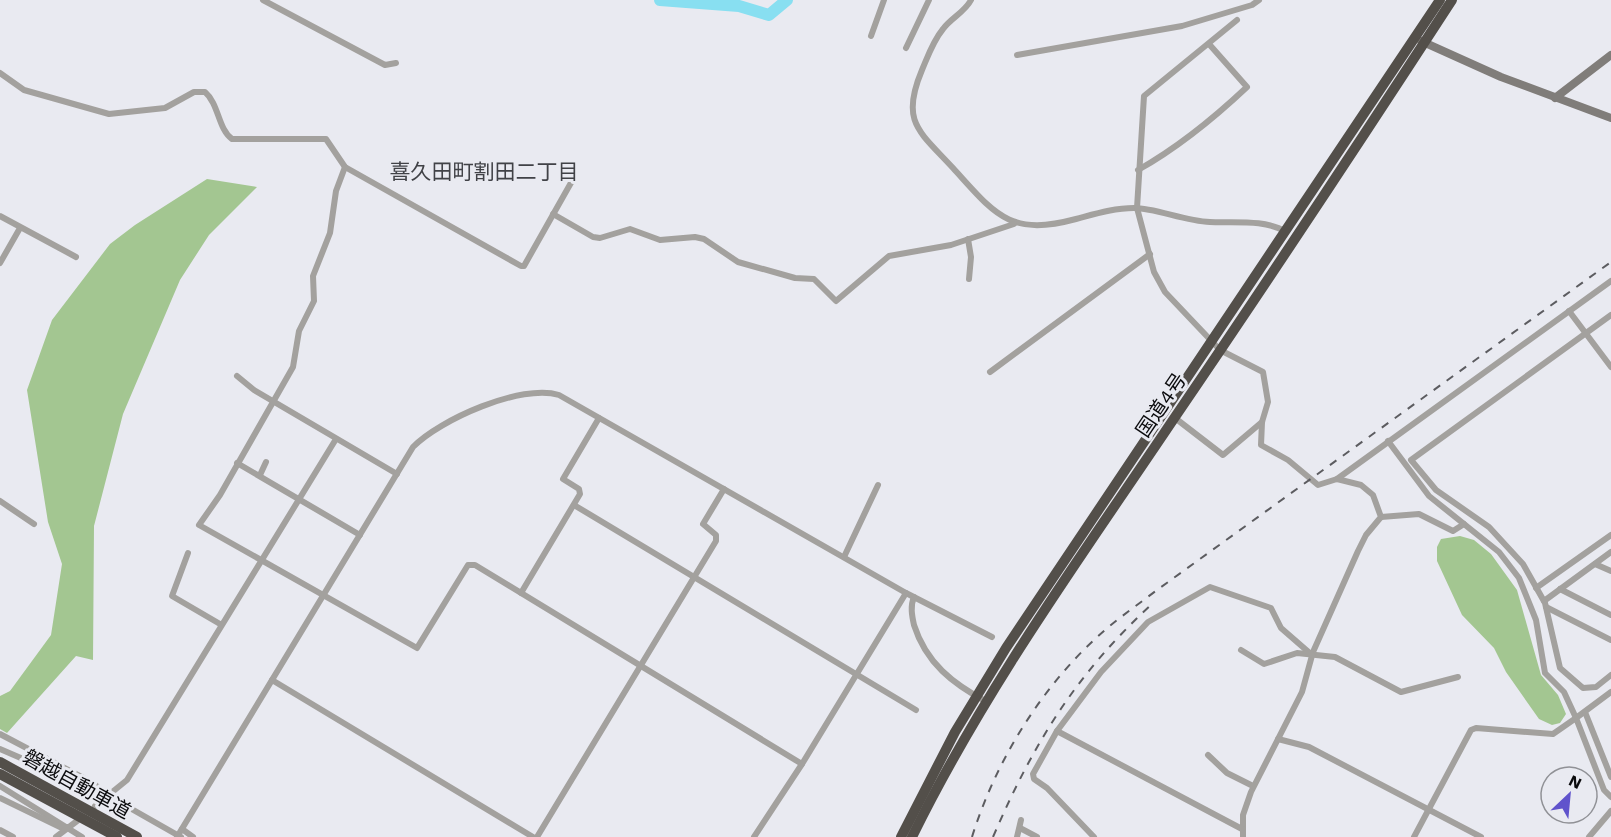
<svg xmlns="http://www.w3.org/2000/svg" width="1611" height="837" font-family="'Work Sans','Noto Sans JP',sans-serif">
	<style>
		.green { fill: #a3c691 }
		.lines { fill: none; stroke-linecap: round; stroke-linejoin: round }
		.river { stroke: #88dff1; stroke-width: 12 }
		.street { stroke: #a3a19e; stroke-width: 6 }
		.secondary { stroke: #807d7a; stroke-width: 8 }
		.highway { stroke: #534f4a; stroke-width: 10 }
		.rail { stroke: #5c5c60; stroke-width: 2; stroke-dasharray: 8 8; stroke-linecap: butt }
		.labels { text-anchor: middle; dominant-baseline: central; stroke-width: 6; stroke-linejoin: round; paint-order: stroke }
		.street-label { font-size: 20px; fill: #0b0b0d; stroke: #e9eaf1 }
		.neighbourhood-label { font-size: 21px; fill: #414247; stroke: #e9eaf1 }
	</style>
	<rect width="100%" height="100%" fill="#e9eaf1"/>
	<!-- green -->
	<g class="green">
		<polygon points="207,179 257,187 209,235 180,280 123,414 94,526 93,660 76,656 7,733 0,729 0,696 10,691 51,635 62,564 48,522 27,390 52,320 110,244 135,225"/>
		<polygon points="1460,536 1474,540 1491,554 1517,590 1541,675 1558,695 1566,714 1560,723 1552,725 1539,719 1506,672 1494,648 1462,615 1437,561 1437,547 1441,539"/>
	</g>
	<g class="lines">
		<!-- river -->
		<polyline class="river" points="660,0 739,6 769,15 787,0"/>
		<!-- street -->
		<g class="street">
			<polyline points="263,0 385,65 396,63"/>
			<path d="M971 0C965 12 951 18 943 29 933 41 928 56 922 70 900 122 919 131 953 168 995 214 1009 237 1076 219 1095 214 1114 208 1134 208 1156 208 1184 221 1210 222 1234 223 1266 219 1286 232"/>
			<polyline points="1237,20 1144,96 1137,208 1154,272 1165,292 1220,350 1263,372 1268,402 1262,422 1261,445 1288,460 1318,485 1337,479 1361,485 1373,495 1381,517 1366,535 1358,551 1313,652 1302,692 1251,792 1243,815 1243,837"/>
			<polyline points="871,36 884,0"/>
			<polyline points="906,48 929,0"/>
			<polyline points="1017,55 1182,26 1252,5 1259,0"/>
			<path d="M0 73 24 90 109 114 165 108 194 92H205C219 104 218 129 232 139H326L345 167 521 266H524L572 181"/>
			<polyline points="345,167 336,191 330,233 313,276 314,301 299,331 293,367 220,495 199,525 417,648 468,565 475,565 802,764"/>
			<path d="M1138 170C1179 147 1213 119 1247 87L1209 44"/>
			<polyline points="553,214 593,237 600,238 630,229 660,240 695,237 704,239 738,262 795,278 814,279 836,301 889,256 951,245 1014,224"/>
			<polyline points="0,216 76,257"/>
			<polyline points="968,239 971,257 969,279"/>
			<polyline points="0,263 20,228"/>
			<polyline points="1569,311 1611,367"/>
			<polyline points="1611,315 1411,460 1436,490 1489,527 1523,564 1545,603 1560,668 1583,688 1596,687 1611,675"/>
			<polyline points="990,372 1150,254"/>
			<polyline points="237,376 254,390 397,474"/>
			<polyline points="1175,418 1223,455 1262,422"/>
			<polyline points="1388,441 1429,496 1499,552 1519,578 1536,620 1545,673 1564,692 1576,718 1611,692"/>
			<polyline points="237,463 360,535"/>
			<polyline points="260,475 266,462"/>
			<polyline points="1337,479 1611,281"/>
			<polyline points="0,501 34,524"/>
			<polyline points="574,505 916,710"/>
			<polyline points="1381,517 1419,514 1453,531 1464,524"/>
			<polyline points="188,553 172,596 220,624"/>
			<polyline points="844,557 878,485"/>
			<polyline points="1595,564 1611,571"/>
			<polyline points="1536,588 1611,535"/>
			<polyline points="1560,589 1611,615"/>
			<polyline points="521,593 580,494 579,489 563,479 599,418"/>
			<path d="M914 597C910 606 912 616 914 625 926 663 953 684 987 702"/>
			<polyline points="1544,601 1611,552"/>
			<polyline points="1546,607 1611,640"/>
			<polyline points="1241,650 1264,664 1297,653 1335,657 1401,692 1458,677"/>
			<polyline points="272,680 533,837"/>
			<polyline points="1585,712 1611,777"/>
			<polyline points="1057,731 1101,672 1148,622 1210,587 1271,608 1281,628 1312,655"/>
			<polyline points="0,734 93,783 107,795 181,837"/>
			<polyline points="1278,739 1309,747 1481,837"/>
			<polyline points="0,749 104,794"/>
			<polyline points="1208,755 1227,773 1253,786"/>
			<polyline points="0,786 82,837"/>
			<polyline points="0,798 60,827 69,827"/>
			<polyline points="95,806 127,780 336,439"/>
			<polyline points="1020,828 1037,837"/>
			<polyline points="182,829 193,837"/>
			<polyline points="0,830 13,837"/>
			<polyline points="56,837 77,821"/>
			<path d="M177 837 413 447C439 420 522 383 559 395L906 593 992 637"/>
			<polyline points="537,837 716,541 716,535 703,524 724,489"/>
			<polyline points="754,837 802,764 906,593"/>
			<polyline points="1017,837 1021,820"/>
			<polyline points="1094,837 1047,788 1034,779 1033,774 1057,731 1242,829"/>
			<polyline points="1414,837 1471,730 1476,728 1553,734 1576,718 1604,790 1611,797"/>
			<polyline points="1589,837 1611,811"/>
		</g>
		<!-- secondary -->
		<g class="secondary">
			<polyline points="1421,41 1501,77 1611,118"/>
			<polyline points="1555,98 1611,55"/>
		</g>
		<!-- highway -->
		<g class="highway">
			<polyline points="0,762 137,837"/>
			<polyline points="0,774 117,837"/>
			<polyline points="901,837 955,732 1006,648 1440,0"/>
			<path d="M912 837C985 688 1083 554 1175 417 1269 279 1361 140 1452 0"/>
		</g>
		<!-- rail -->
		<g class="rail">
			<path d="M972 837C995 763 1039 691 1095 639 1114 621 1136 606 1157 590L1611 262"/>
			<path d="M993 837C1034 742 1076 674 1152 604"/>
		</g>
	</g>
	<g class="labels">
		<!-- street labels -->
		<g class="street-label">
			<text transform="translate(1161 405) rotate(-56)">国道4号</text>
			<text transform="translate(77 784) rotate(29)">磐越自動車道</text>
		</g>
		<!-- neighbourhood labels -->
		<g class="neighbourhood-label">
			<text x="484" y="171">喜久田町割田二丁目</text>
		</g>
	</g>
	<!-- north arrow -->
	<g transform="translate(1569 795) rotate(26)"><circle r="28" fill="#e9eaf1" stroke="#909196" stroke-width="1.5"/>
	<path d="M0-4.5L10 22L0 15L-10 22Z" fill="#6053cc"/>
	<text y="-9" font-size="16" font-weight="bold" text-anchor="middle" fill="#0b0b0d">N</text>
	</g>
</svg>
